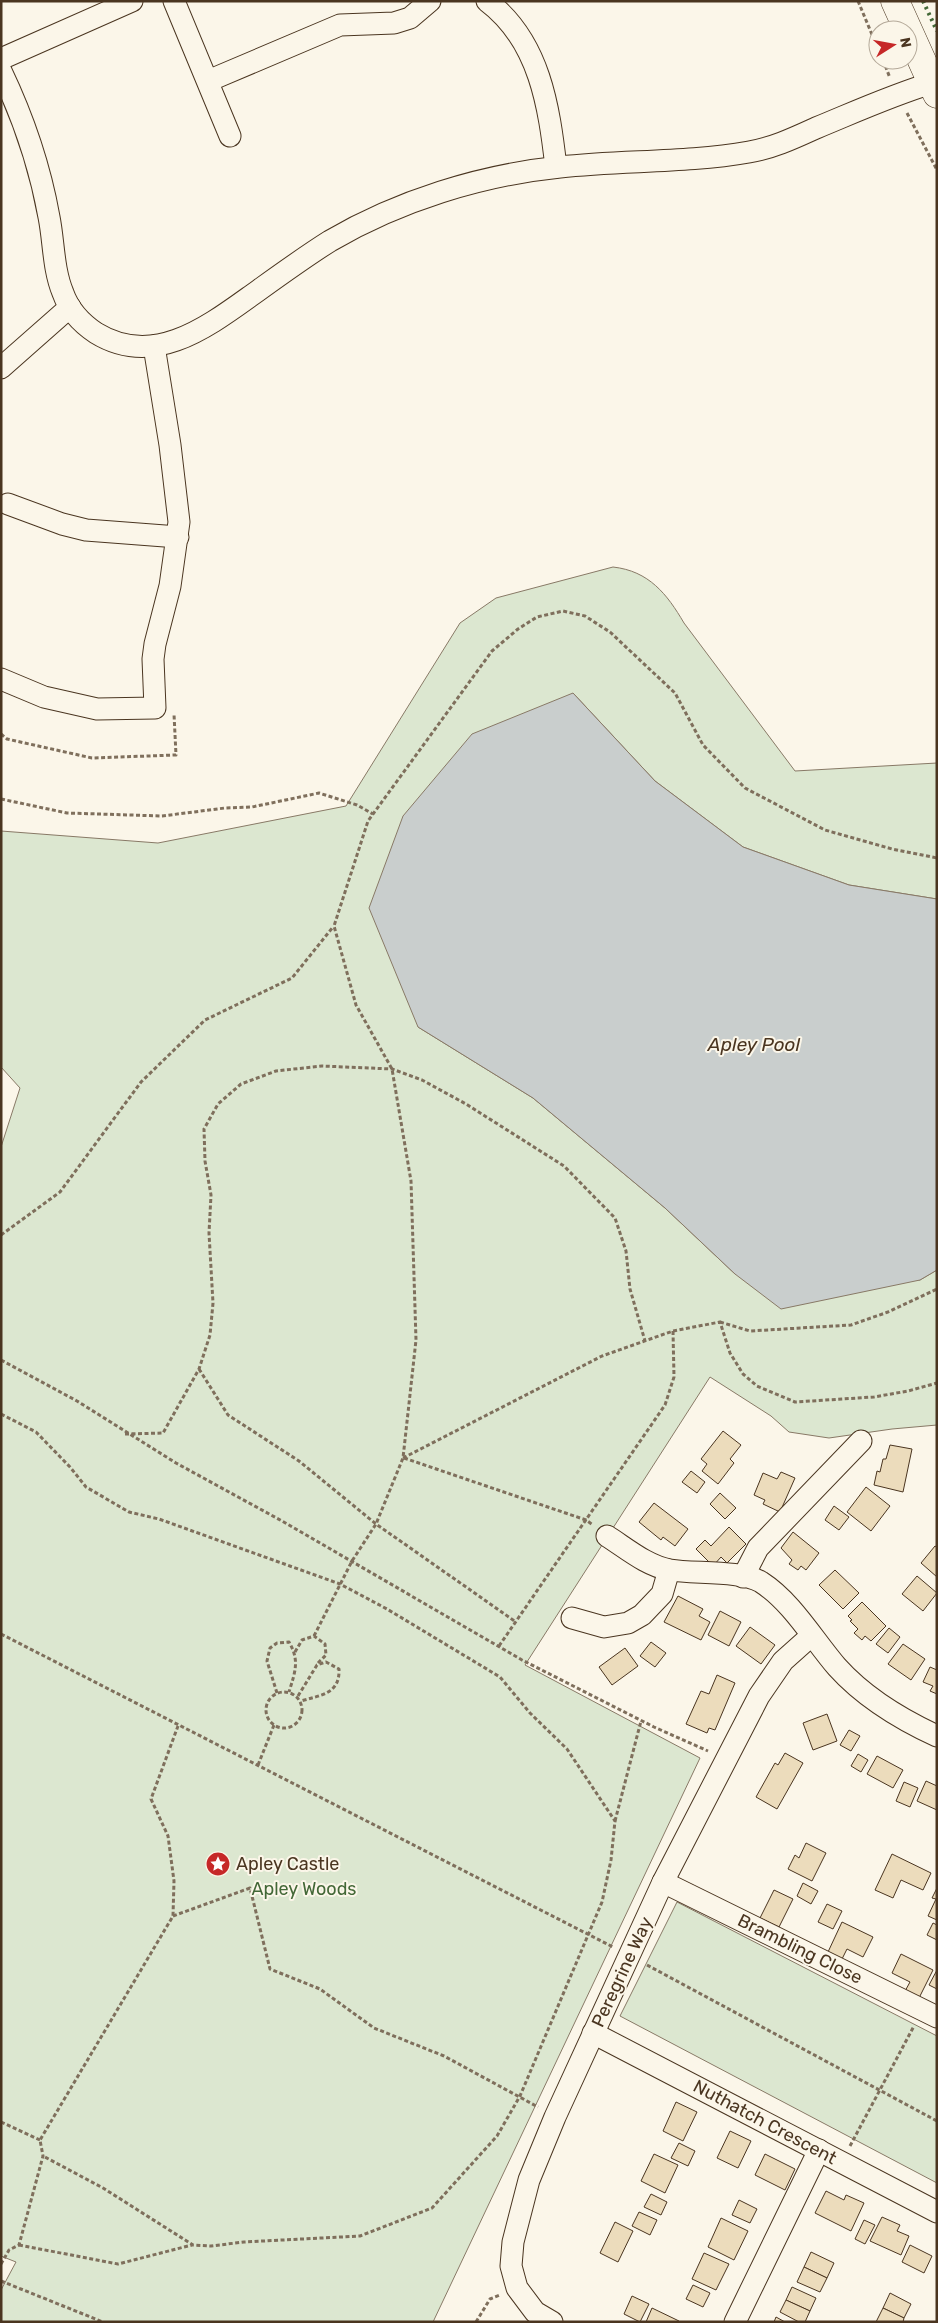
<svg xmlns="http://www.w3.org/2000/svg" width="938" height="2323" font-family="Rubik,sans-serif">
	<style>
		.green { fill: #dce7d0; stroke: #887966 }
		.water { fill: #c9cecd; stroke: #887966 }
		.building { fill: #ecdcbc; stroke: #4a3520 }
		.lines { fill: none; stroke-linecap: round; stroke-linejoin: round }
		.minor-casing { stroke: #4a3520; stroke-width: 23 }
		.major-casing { stroke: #4a3520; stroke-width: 29 }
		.path { stroke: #7f6f5c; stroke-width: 3; stroke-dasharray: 4 2.5; stroke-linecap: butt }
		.minor { stroke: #fbf6e9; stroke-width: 21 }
		.major { stroke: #fbf6e9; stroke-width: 28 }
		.hedge { stroke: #436837; stroke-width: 4; stroke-dasharray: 2.5 4; stroke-linecap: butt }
		.labels { text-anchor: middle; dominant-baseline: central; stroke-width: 4; stroke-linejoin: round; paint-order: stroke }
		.poi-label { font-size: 18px; fill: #4a3520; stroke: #fbf6e9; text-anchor: start }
		.park-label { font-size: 18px; fill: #436837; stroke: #fbf6e9 }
		.street-label { font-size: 18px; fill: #4a3520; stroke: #fbf6e9 }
		.water-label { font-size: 19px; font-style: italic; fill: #4a3520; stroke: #fbf6e9 }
	</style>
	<rect width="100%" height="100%" fill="#fbf6e9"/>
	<!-- green -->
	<g class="green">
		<path d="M613 567C649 571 667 594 684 623L795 771 937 763V899L849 885 743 847 655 781 573 693 418 1027 533 1098 665 1208 735 1274 920 1280 937 1270V1425L892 1429 829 1438 789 1432 771 1416 710 1377 525 1665 700 1758 433 2322H1V2290L16 2262 1 2256V1147L20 1088 1 1067V831L158 843 346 806 460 623 496 598Z"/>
		<polygon points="677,1902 937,2036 937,2183 620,2016"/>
	</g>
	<!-- water -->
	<polygon class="water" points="573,693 655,781 743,847 849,885 937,899 937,1270 920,1280 781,1309 735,1274 665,1208 533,1098 418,1027 369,908 403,816 472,734"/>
	<!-- building -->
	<g class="building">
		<polygon points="723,1431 741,1445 730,1459 734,1463 718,1484 702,1471 707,1464 701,1459"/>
		<polygon points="890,1445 912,1449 903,1492 874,1485 877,1471 880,1472 883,1459 886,1459"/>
		<polygon points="691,1471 705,1482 697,1493 682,1482"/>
		<polygon points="781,1472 795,1478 780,1512 763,1504 765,1500 754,1495 763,1473 777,1479"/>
		<polygon points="866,1487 890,1506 871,1531 847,1512"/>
		<polygon points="720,1493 736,1508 725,1519 710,1504"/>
		<polygon points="654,1503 688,1529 675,1546 663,1537 661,1540 639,1522"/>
		<polygon points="834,1506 849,1517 839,1530 825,1520"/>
		<polygon points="729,1527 746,1544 727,1563 721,1557 713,1566 696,1549 705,1540 711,1546"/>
		<polygon points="793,1532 819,1553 806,1570 801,1566 798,1570 789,1564 792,1560 781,1548"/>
		<polygon points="935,1546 937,1547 937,1577 921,1563"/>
		<polygon points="835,1570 859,1593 843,1609 819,1585"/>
		<polygon points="917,1576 937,1593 923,1611 902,1594"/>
		<polygon points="678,1596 703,1609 699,1616 710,1622 701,1640 664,1622"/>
		<polygon points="862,1602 886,1626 871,1641 865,1636 862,1640 854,1633 858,1629 850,1621 852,1620 848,1616"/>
		<polygon points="720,1611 741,1622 729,1646 708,1635"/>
		<polygon points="750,1627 775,1645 761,1664 736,1646"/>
		<polygon points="889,1628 900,1637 888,1653 876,1644"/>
		<polygon points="651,1642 666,1653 655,1667 640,1656"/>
		<polygon points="903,1644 925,1659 911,1680 888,1664"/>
		<polygon points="625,1648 638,1666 612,1685 599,1667"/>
		<polygon points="930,1667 937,1670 937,1694 930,1691 933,1686 923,1682"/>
		<polygon points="717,1675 735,1683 715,1730 709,1728 707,1733 686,1724 701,1691 709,1694"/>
		<polygon points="827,1714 837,1741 813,1750 803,1723"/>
		<polygon points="849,1730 860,1736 851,1751 840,1745"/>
		<polygon points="785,1753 803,1763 777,1809 756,1797 775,1763 778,1765"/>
		<polygon points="858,1754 868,1760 861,1772 851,1766"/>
		<polygon points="877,1756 903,1770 893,1788 867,1774"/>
		<polygon points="926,1781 937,1786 937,1810 917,1801"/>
		<polygon points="904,1782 918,1788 910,1807 896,1801"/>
		<polygon points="806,1843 826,1853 812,1881 788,1869 795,1855 799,1858"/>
		<polygon points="892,1854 931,1873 923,1890 901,1880 893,1898 875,1890"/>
		<polygon points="803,1883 818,1891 811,1904 797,1896"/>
		<polygon points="937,1888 937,1920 928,1916 936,1899 932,1898"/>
		<polygon points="774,1890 793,1899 779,1927 760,1918"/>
		<polygon points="827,1904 842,1911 833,1929 818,1922"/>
		<polygon points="842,1922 873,1937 863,1957 847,1949 842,1959 828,1952"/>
		<polygon points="933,1923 937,1925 937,1940 927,1935"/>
		<polygon points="901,1954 933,1970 918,2000 904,1993 910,1982 892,1973"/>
		<polygon points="937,1970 937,1989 929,1985"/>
		<polygon points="676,2102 697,2112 683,2141 663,2131"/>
		<polygon points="730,2131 751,2141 738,2168 717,2158"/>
		<polygon points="679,2143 695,2151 688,2166 671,2158"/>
		<polygon points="654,2154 678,2165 665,2193 641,2181"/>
		<polygon points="765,2154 795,2169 785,2190 755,2175"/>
		<polygon points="826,2191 844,2200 846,2195 864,2203 851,2231 815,2213"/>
		<polygon points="651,2194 667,2202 661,2215 644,2207"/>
		<polygon points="739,2200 757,2209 750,2223 732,2215"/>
		<polygon points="639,2212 657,2220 650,2235 632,2226"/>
		<polygon points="882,2217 900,2225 897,2231 909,2236 901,2255 870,2241"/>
		<polygon points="721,2218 748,2231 734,2260 708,2247"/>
		<polygon points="864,2220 875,2225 865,2244 855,2239"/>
		<polygon points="615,2222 633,2231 618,2262 600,2253"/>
		<polygon points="910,2245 932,2256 924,2273 902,2262"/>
		<polygon points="811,2252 834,2263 827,2278 804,2267"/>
		<polygon points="704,2253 729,2264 716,2290 692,2279"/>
		<polygon points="804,2267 827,2278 820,2292 797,2282"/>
		<polygon points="693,2285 710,2293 703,2307 686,2299"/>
		<polygon points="792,2287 816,2298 810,2311 786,2300"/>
		<polygon points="890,2293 911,2304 904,2318 883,2308"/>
		<polygon points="632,2296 649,2304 640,2322 624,2314"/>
		<polygon points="786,2300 810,2311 805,2322 799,2322 780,2312"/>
		<polygon points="652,2308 679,2321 679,2322 646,2322"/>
		<polygon points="883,2308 904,2318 903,2322 876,2322"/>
		<polygon points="776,2317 785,2322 774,2322"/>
	</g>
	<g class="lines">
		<defs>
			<g id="minor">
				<polyline points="174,1 230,136"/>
				<path d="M487 1C540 41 549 107 556 167"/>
				<polyline points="1,59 132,1"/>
				<path d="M1 71C23 117 40 167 49 217 54 242 53 269 63 293 69 310 81 323 96 333 153 368 206 328 252 295 277 277 303 258 330 241 398 201 481 175 560 167 623 160 687 163 749 152 773 148 794 138 816 128 855 112 892 95 932 83"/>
				<polyline points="208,81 340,25 394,23 410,18 430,1"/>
				<polyline points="1,368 70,307"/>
				<polyline points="8,504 62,524 86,530 178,537"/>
				<polyline points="1,679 44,697 97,709 155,708 153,659 155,644 170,586 179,522 170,445 154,346"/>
				<path d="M607 1536C626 1548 647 1566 670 1570 694 1574 741 1570 761 1582 792 1602 813 1639 837 1667 864 1697 900 1719 937 1736"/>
				<polyline points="743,1577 758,1548 861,1441"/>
				<polyline points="572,1618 604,1627 628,1623 642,1615 662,1594 669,1570"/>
				<polyline points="663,1882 937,2017"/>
				<polyline points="593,2033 937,2212"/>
				<polyline points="552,2322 535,2312 517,2288 511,2266 513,2242 529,2180 555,2117 663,1882 759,1696 783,1661 811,1636"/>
				<polyline points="735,2322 819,2150"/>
			</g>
			<polyline id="major" points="895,1 937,94"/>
		</defs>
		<!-- minor casing -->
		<use href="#minor" class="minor-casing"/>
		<!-- major casing -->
		<use href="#major" class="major-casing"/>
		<!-- path -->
		<g class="path">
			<polyline points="858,1 878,49"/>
			<polyline points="883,60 890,78"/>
			<polyline points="907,113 937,170"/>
			<polyline points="1,734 7,739 92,758 176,755 174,714"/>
			<polyline points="1,799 67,813 162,816 225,808 252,807 319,793 357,805 373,814"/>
			<polyline points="1,1235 60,1192 141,1082 205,1020 292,978 333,927"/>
			<polyline points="720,1322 750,1331 851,1325 888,1312 937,1289"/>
			<polyline points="1,1360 77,1401 176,1463 282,1521 522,1660 654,1727 708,1751"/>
			<polyline points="199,1369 228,1415 299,1461 376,1524 516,1622"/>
			<polyline points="1,1414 36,1432 70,1467 86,1487 129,1512 159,1519 340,1584 387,1609 500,1677 530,1713 567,1749 615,1821 611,1860 602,1902 520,2096 497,2136 432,2208 360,2236 244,2242 211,2246 193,2245 103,2188 43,2156"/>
			<polyline points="125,1434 163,1433 199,1369 210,1335 213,1303 209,1233 211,1195 205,1161 204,1129 218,1104 241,1084 276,1071 322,1066 392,1069 422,1080 466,1104 564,1166 615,1218 626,1251 630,1289 645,1341"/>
			<polyline points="403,1458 602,1356 673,1331 720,1322 730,1353 743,1374 757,1386 795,1402 874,1397 908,1391 937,1383"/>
			<polyline points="404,1458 586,1520 593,1525"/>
			<polyline points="1,1634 613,1947"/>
			<polyline points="314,1636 352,1561 376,1524 403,1458 416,1340 411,1181 392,1069 356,1005 334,926 368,821 492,651 518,629 537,617 563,611 585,616 610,632 675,693 703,745 745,788 825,830 892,849 937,858"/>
			<polyline points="499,1646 665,1405 674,1377 673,1331"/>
			<polyline points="295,1652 302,1640 314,1636 325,1644 326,1655 317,1664"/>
			<circle cx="284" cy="1710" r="18"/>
			<path d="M277 1693 267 1661 270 1648 277 1643 289 1642C300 1661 295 1672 289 1692"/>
			<path d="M298 1696 317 1665 326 1662 339 1669C340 1694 321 1695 301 1701"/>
			<polyline points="258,1765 274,1725"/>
			<polyline points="615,1821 641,1721"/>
			<polyline points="173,1916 250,1888 270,1969 320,1989 374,2028 444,2056 538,2107"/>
			<polyline points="647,1965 937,2121"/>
			<polyline points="1,2122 40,2140"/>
			<polyline points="850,2146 914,2026"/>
			<polyline points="19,2245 118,2264 192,2245"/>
			<polyline points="1,2264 9,2250 19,2245 43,2156 40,2140 173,1916 174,1881 168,1836 151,1799 178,1726"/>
			<polyline points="1,2281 103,2322"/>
			<polyline points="476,2322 490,2299 500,2295"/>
		</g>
		<!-- minor -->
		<use href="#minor" class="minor"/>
		<!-- major -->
		<use href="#major" class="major"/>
		<!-- hedge -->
		<polyline class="hedge" points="923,1 937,31"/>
	</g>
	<!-- icons -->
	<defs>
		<symbol id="sight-disc" viewBox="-11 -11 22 22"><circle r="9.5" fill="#c62828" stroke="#fbf6e9"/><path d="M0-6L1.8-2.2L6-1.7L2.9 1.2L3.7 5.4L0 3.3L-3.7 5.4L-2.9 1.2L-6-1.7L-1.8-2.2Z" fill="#fff"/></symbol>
	</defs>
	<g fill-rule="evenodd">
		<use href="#sight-disc" x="204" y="1850" width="28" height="28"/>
	</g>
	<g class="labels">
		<!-- poi labels -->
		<g class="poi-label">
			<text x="236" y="1864">Apley Castle</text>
		</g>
		<!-- park labels -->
		<g class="park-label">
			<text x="304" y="1889">Apley Woods</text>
		</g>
		<!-- street labels -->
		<g class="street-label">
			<text transform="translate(800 1949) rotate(26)">Brambling Close</text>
			<text transform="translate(622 1972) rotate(-65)">Peregrine Way</text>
			<text transform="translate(765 2122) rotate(28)">Nuthatch Crescent</text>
		</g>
		<!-- water labels -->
		<g class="water-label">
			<text x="754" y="1044">Apley Pool</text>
		</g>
	</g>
	<!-- border -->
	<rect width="938" height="2323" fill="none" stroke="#4a3520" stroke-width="5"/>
	<!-- north arrow -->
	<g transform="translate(893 45) rotate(79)"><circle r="24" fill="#fbf6e9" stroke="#b4a999"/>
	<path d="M0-4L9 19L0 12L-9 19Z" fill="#c62828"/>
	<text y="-8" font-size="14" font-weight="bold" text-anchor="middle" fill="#4a3520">N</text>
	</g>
</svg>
